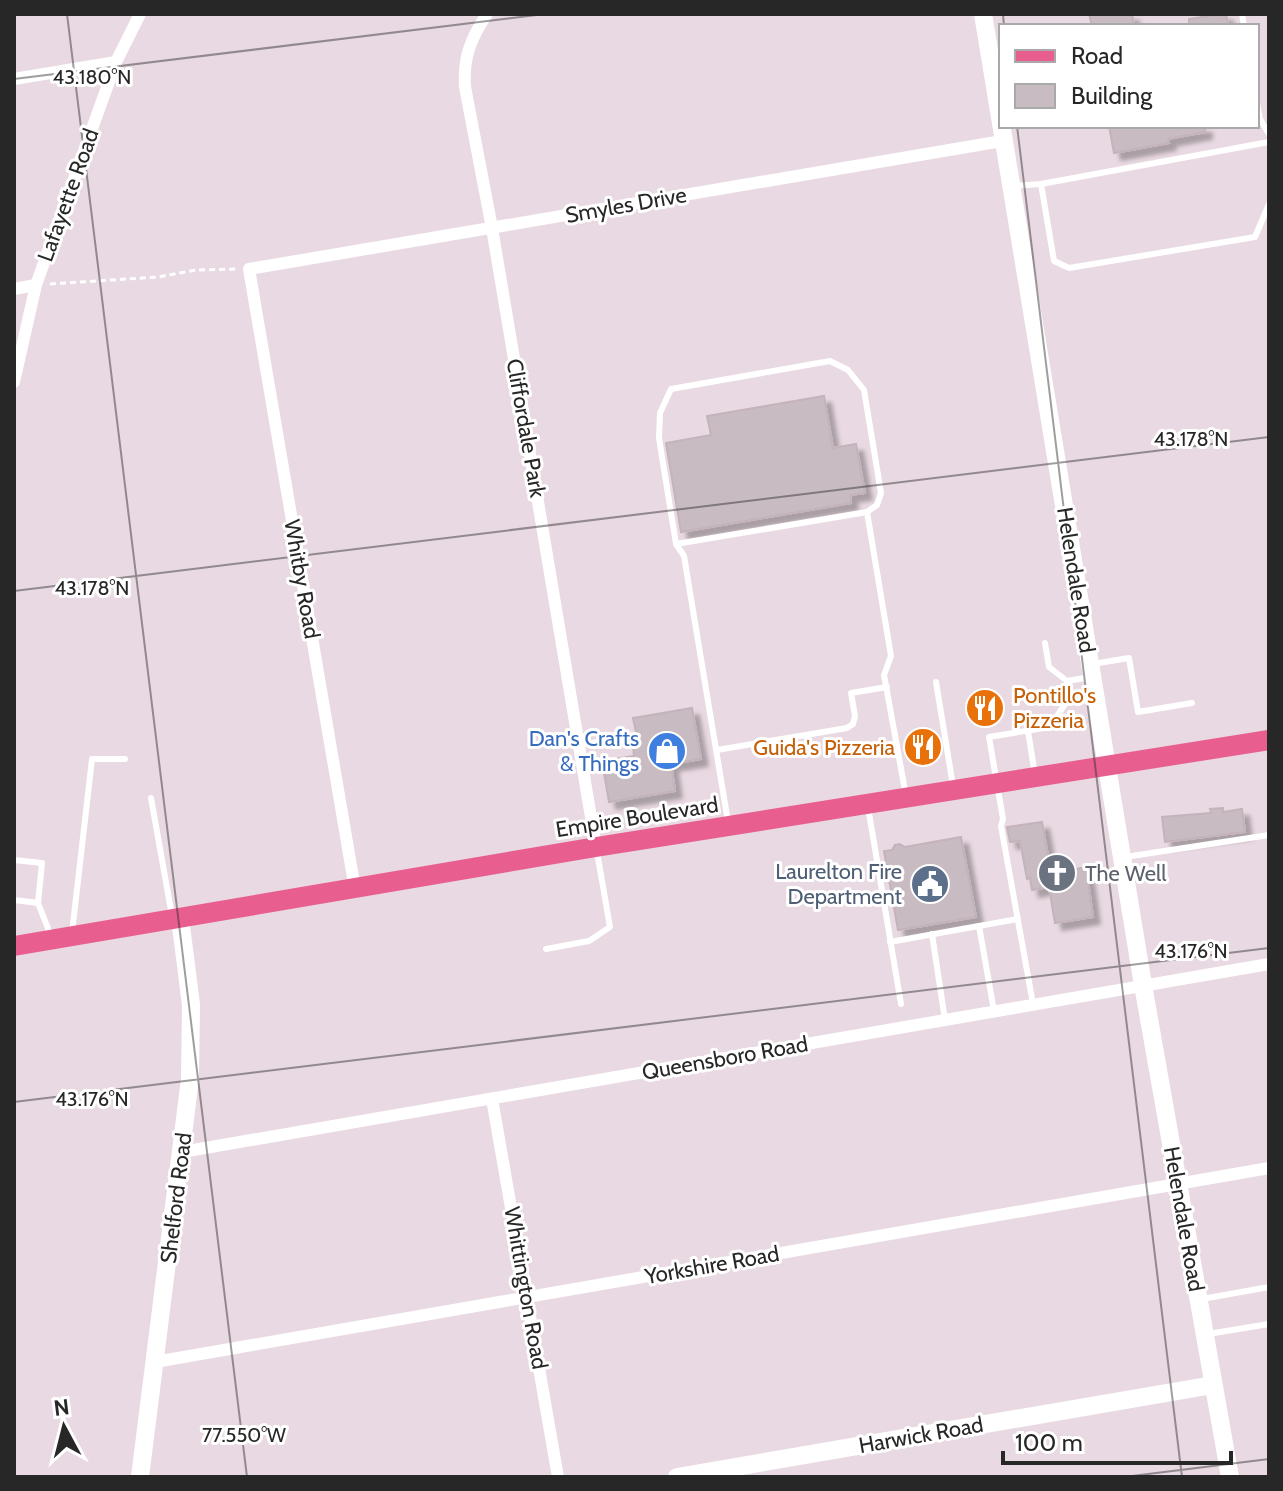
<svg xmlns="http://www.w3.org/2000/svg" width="1283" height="1491" font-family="Cabin,sans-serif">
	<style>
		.building { fill: #c8bbc1; stroke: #c4b3bb; stroke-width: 2; filter: url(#shadow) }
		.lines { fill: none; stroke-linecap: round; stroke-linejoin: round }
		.path { stroke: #fff; stroke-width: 3; stroke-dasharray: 6 4; stroke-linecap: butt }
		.lane { stroke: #fff; stroke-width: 6 }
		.street { stroke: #fff; stroke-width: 12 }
		.secondary { stroke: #fff; stroke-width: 18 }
		.primary { stroke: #e85f8f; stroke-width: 20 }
		.ticks { fill: none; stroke: #272727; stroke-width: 2; stroke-opacity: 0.45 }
		.labels { text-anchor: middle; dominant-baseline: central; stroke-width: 6; stroke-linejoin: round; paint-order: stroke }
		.street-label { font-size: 22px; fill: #272727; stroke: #fff }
		.food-label { font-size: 22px; fill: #c56008; stroke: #fff; text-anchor: start }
		.shop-label { font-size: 22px; fill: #366cbe; stroke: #fff; text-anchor: end }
		.service-label { font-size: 22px; fill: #4e5e75; stroke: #fff; text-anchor: end }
		.worship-label { font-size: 22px; fill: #5b616d; stroke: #fff; text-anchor: start }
		.ticks-label { font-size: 20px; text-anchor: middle; fill: #272727; stroke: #fff; stroke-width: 6; stroke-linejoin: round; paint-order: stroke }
	</style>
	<defs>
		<filter id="shadow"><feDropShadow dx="7" dy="7" stdDeviation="2" flood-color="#0004"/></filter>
	</defs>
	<rect width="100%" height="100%" fill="#e9d9e2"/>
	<!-- building -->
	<g class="building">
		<polygon points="1089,14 1132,14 1134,26 1092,26"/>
		<polygon points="1220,14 1226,14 1228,26 1189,26 1189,19"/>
		<polygon points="1109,126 1205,126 1205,132 1168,139 1169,143 1114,153"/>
		<polygon points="824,396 833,448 856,444 865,493 850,495 851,503 681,532 666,443 711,435 707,416"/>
		<polygon points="692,708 701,759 671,764 675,791 609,802 602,761 634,756 633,746 636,745 637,737 633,718"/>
		<polygon points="1223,808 1223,812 1242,809 1245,832 1165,842 1162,817 1211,813 1210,809"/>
		<polygon points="1042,822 1050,867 1060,865 1062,872 1086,867 1093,917 1055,923 1049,887 1032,890 1030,878 1027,879 1020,841 1010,842 1007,827"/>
		<polygon points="961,837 976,917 898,930 884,851 892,850 895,845 900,844 905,847"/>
	</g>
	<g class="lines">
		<!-- path -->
		<polyline class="path" points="50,284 158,277 196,270 237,269"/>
		<!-- lane -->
		<g class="lane">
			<polyline points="1242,14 1244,26"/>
			<polyline points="1257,103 1260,119 1269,134"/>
			<polyline points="1041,184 1054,261 1069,268 1255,237 1269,204"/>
			<polyline points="1013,186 1041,184 1269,142"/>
			<polyline points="676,544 867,512"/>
			<polyline points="1045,643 1049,667 1067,681"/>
			<polyline points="1093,664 1129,658 1138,712 1192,703"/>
			<polyline points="936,682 953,786"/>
			<polyline points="1028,731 1035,775"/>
			<polyline points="579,745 631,737"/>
			<polyline points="717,750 847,728 853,724 855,716 851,693 887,687"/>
			<polyline points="151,798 172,916"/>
			<polyline points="868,807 901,1004"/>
			<polyline points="728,822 684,556 676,544 659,438 660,413 671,389 830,361 848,370 864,390 881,493 877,505 867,512 891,656 884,675 906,796"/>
			<polyline points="1125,857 1269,835"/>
			<polyline points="14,860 42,863 38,903 51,936"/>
			<polyline points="14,900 38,903"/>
			<polyline points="979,926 994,1011"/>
			<polyline points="72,933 92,759 125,759"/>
			<polyline points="932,934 945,1020"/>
			<polyline points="890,942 1018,919"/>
			<polyline points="546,949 589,941 610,927 597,852"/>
			<polyline points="1033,1004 1001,826 1003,819 989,737 1050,727 1067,701 1067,681 1091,677"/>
			<polyline points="1202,1299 1269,1287"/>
			<polyline points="1208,1334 1269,1324"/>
		</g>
		<!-- street -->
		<g class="street">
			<path d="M487 14C471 38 463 57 465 87L492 228 596 847"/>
			<polyline points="14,79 116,62"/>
			<polyline points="14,289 36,285"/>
			<polyline points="14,382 36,285 116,62 140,14"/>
			<polyline points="355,889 249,269 1002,141"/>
			<polyline points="492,1099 558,1477"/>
			<polyline points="182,1152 1269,964"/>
			<polyline points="155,1362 1269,1168"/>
		</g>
		<!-- secondary -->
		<g class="secondary">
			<polyline points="983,14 1143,985 1230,1477"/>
			<polyline points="140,1477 190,1079 191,1005 180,918"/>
			<polyline points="677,1477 1213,1385"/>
		</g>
		<!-- primary -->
		<polyline class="primary" points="14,946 596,847 1269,740"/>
	</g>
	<!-- ticks -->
	<path class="ticks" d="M67 14 247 1477M1003 14 1004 26M14 79 545 14M1017 126 1182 1477M14 591 1269 437M14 1102 1269 948M1124 1477 1269 1459"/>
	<!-- icons -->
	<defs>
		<symbol id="restaurant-disc" viewBox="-11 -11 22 22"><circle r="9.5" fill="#e8710a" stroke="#fff"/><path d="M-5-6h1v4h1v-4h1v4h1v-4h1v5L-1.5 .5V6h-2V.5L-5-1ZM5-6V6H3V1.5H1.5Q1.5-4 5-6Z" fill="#fff"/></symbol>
		<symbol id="shop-disc" viewBox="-11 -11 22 22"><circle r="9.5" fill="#3f7fe0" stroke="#fff"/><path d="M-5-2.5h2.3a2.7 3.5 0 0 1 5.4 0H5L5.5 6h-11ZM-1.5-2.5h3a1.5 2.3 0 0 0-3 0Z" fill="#fff"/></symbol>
		<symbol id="church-disc" viewBox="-11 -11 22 22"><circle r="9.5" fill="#6b7280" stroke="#fff"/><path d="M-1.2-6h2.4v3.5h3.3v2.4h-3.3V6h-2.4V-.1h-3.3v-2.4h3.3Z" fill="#fff"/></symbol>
		<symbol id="civic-disc" viewBox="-11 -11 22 22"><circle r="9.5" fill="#5c6f8a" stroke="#fff"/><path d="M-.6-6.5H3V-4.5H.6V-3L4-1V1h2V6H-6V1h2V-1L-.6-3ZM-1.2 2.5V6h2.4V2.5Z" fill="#fff"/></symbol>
	</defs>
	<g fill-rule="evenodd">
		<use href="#restaurant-disc" x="963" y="686" width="44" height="44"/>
		<use href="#restaurant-disc" x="901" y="725" width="44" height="44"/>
		<use href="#shop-disc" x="645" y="729" width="44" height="44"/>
		<use href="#church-disc" x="1035" y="851" width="44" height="44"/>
		<use href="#civic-disc" x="908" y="862" width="44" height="44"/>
	</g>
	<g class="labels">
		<!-- street labels -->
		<g class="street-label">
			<text transform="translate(68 195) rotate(-70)">Lafayette Road</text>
			<text transform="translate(626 205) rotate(-10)">Smyles Drive</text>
			<text transform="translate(526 428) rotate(80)">Cliffordale Park</text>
			<text transform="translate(302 579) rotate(80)">Whitby Road</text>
			<text transform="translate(1076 580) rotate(81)">Helendale Road</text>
			<text transform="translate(637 817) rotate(-9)">Empire Boulevard</text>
			<text transform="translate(725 1058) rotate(-10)">Queensboro Road</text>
			<text transform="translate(176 1198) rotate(-83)">Shelford Road</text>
			<text transform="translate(1184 1219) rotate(80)">Helendale Road</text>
			<text transform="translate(712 1265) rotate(-10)">Yorkshire Road</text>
			<text transform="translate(526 1288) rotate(80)">Whittington Road</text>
			<text transform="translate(921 1435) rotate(-10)">Harwick Road</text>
		</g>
		<!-- food labels -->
		<g class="food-label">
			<text x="1013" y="695">Pontillo's<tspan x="1013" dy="25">Pizzeria</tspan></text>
			<text x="895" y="747" text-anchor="end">Guida's Pizzeria</text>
		</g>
		<!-- shop labels -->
		<g class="shop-label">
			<text x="639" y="738">Dan's Crafts<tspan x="639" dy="25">&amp; Things</tspan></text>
		</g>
		<!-- service labels -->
		<g class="service-label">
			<text x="902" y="871">Laurelton Fire<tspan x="902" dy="25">Department</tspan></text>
		</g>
		<!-- worship labels -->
		<g class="worship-label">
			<text x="1085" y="873">The Well</text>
		</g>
	</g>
	<g class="ticks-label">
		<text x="92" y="84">43.180°N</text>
		<text x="1191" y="446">43.178°N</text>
		<text x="92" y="595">43.178°N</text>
		<text x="1191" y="958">43.176°N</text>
		<text x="92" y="1106">43.176°N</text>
		<text x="244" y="1442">77.550°W</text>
	</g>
	<!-- border -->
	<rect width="1283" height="1491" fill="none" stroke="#272727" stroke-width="32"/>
	<!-- legend -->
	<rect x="999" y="24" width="260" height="104" fill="#ffffff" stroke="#a9a9a9" stroke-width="2"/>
	<rect x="1015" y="50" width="40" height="12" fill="#e85f8f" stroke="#a9a9a9" stroke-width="2"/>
	<text x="1071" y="64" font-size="24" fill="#272727">Road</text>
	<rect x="1015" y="84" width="40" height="24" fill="#c8bbc1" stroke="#a9a9a9" stroke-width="2"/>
	<text x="1071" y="104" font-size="24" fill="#272727">Building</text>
	<!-- north arrow -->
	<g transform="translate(64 1427) rotate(353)" stroke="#ffffff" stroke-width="6" paint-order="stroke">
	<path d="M0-6L14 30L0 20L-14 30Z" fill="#272727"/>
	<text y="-12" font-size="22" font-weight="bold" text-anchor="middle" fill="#272727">N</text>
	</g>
	<!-- scale -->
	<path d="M1003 1451v12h228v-12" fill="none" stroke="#272727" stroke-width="4"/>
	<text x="1015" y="1451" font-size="24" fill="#272727" stroke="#ffffff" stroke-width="6" paint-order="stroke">100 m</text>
</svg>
